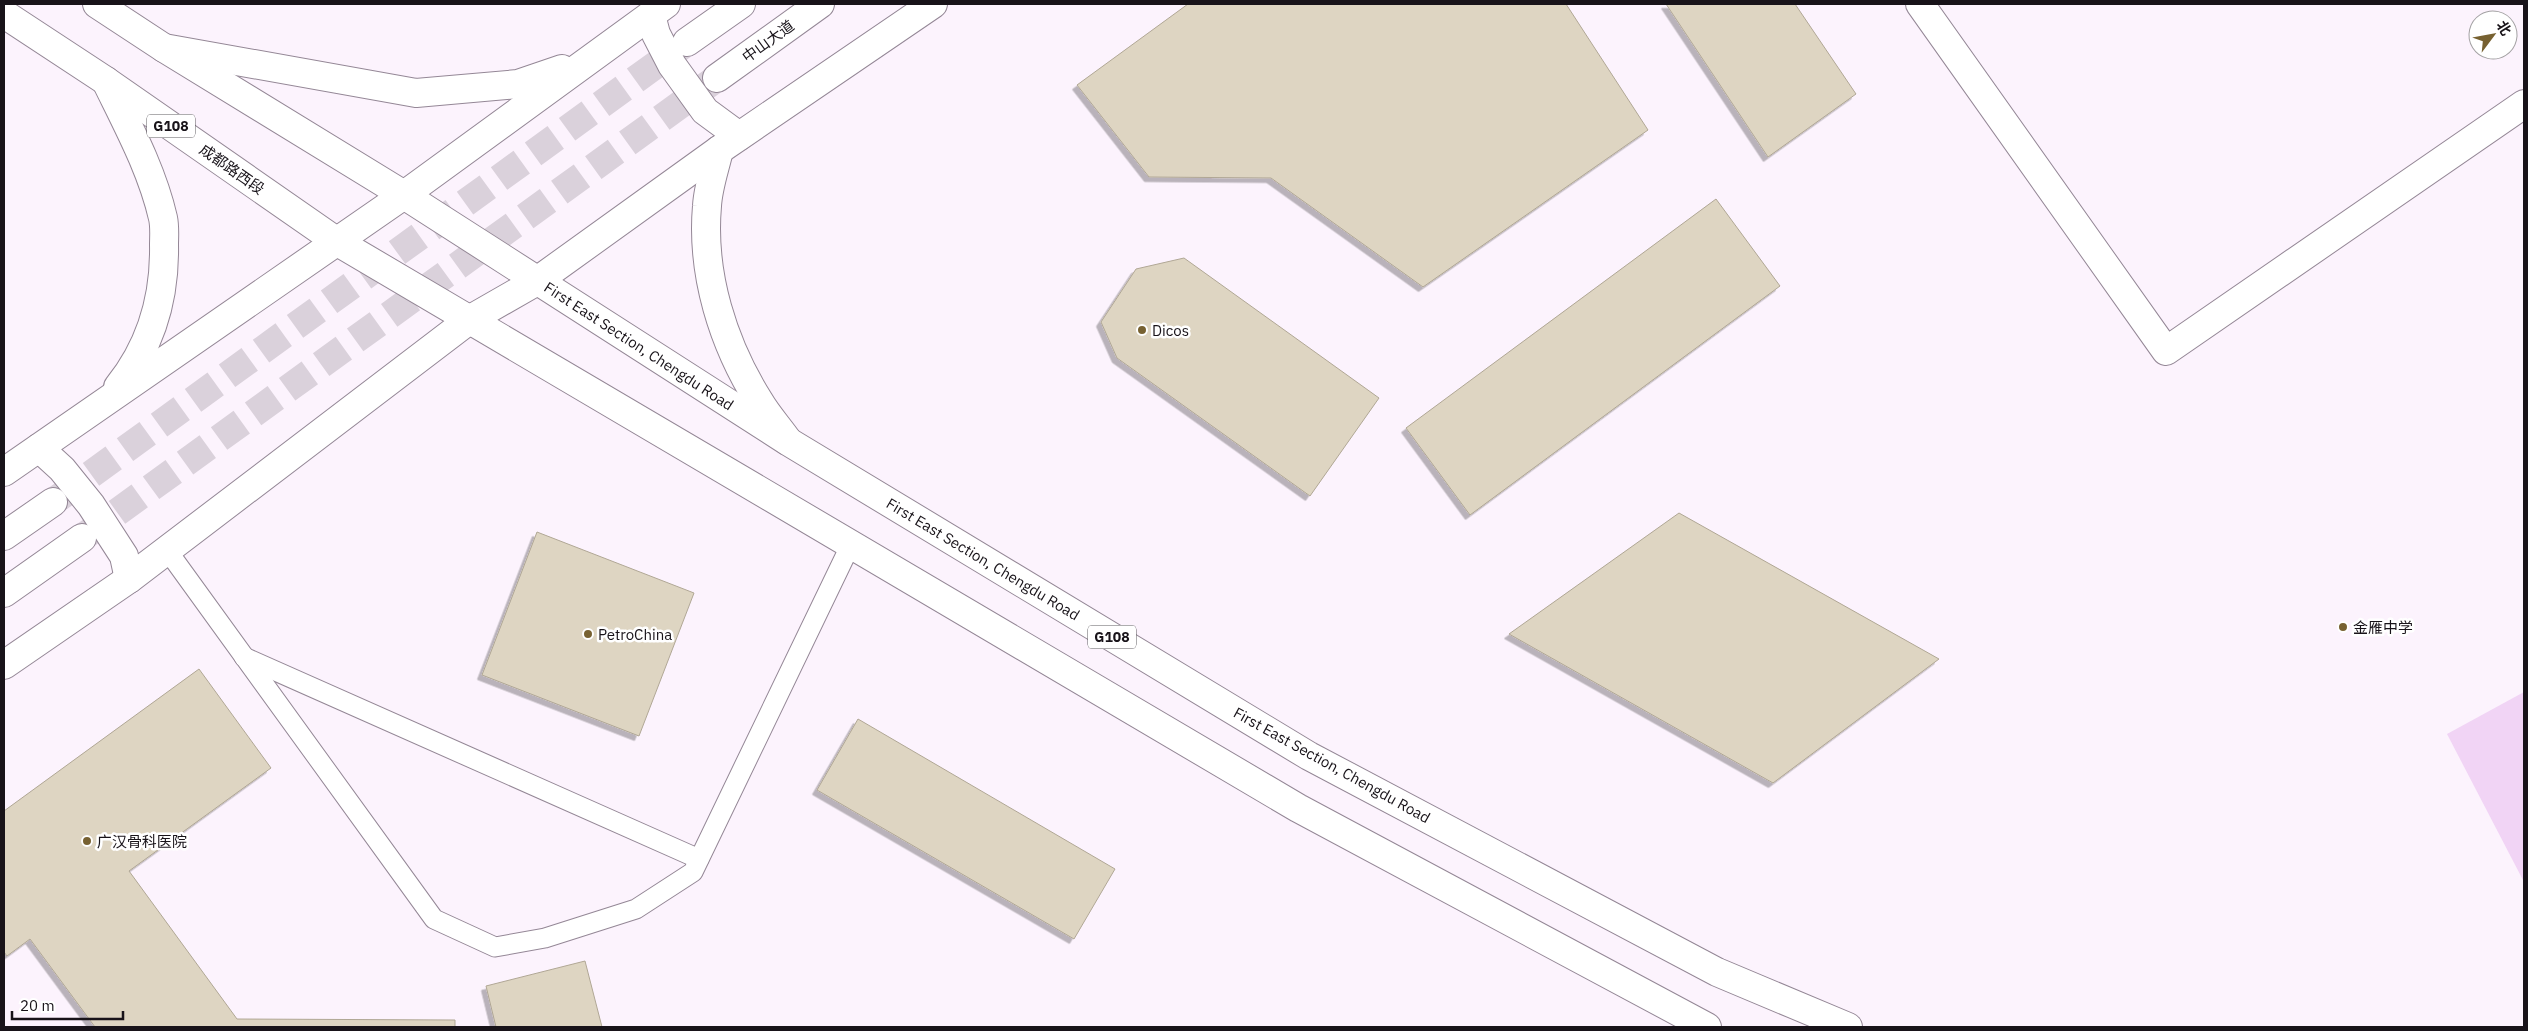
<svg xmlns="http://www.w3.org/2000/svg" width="2528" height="1031" font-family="'IBM Plex Sans','Noto Sans SC',sans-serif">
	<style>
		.green { fill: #f1d4f5 }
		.building { fill: #ded5c2; stroke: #b0a795; filter: url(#shadow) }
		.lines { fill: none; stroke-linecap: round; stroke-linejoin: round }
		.secondary-tunnel { stroke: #dad1db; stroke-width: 28; stroke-dasharray: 28 14; stroke-linecap: butt }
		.lane-casing { stroke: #948796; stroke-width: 21 }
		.street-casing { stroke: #948796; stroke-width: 30 }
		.secondary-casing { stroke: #948796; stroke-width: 30 }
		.highway-casing { stroke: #948796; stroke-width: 30 }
		.lane { stroke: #fff; stroke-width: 19 }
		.street { stroke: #fff; stroke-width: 28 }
		.secondary { stroke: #fff; stroke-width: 28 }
		.highway { stroke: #fff; stroke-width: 28 }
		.poi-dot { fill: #776131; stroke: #fff; stroke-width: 2 }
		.labels { text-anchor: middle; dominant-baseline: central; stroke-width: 5; stroke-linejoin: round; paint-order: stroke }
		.shield { fill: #fff; stroke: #5d5a5e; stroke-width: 1 }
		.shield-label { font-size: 14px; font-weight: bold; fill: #181319 }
		.street-label { font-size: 15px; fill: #181319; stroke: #fff }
		.poi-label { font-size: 15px; fill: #181319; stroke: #fff; text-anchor: start }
	</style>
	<defs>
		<filter id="shadow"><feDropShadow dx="-4.5" dy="4.5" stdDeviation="0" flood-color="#0004"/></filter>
	</defs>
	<rect width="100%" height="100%" fill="#fcf3fd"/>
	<!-- green -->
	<polygon class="green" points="2524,692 2524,882 2447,734"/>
	<!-- building -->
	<g class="building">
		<polygon points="1188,4 1566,4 1648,130 1423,287 1271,178 1149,177 1077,85"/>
		<polygon points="1666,4 1795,4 1856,94 1768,157"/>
		<polygon points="1716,199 1780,286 1470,515 1406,428"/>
		<polygon points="1184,258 1379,398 1310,496 1117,358 1101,322 1136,269"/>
		<polygon points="1679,513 1939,659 1773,783 1509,634"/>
		<polygon points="537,532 694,593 639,736 482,675"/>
		<polygon points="199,669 271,768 129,871 237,1019 455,1020 455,1027 95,1027 30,939 7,956 4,952 4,811"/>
		<polygon points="858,719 1115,869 1074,939 817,790"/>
		<polygon points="585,961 602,1027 496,1027 486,986"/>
	</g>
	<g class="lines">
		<!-- secondary-tunnel -->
		<g class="secondary-tunnel">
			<polyline points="57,499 686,43"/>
			<polyline points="83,537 717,78"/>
		</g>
		<defs>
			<g id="lane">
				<polyline points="167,550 434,919 495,947 545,938 636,909 693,872 851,544"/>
				<polyline points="244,657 699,859"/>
			</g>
			<polyline id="street" points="1920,4 2166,351 2524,104"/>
			<g id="secondary">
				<polyline points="651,15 656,34 672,65 705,111 739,136"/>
				<polyline points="687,42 741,4"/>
				<polyline points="164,48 416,93 518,84 562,69"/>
				<polyline points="717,78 820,4"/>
				<path d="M106 81C128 126 152 170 163 218 165 227 164 237 164 245 165 297 151 346 118 387"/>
				<path d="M719 150C715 168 708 187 707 206 701 274 723 344 759 401 767 415 779 428 788 441"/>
				<polyline points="39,448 62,469 91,505 124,556 129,579"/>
				<polyline points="4,472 404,195 666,4"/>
				<polyline points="4,536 53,502"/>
				<polyline points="4,593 82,538"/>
				<polyline points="4,665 129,579 469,320 537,281 719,150 933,4"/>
			</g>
			<g id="highway">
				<polyline points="97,4 164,48 404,195 789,442 1309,756 1717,972 1848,1027"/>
				<polyline points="4,14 106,81 336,241 1298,808 1707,1027"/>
			</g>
		</defs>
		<!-- lane casing -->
		<use href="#lane" class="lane-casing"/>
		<!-- street casing -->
		<use href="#street" class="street-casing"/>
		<!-- secondary casing -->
		<use href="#secondary" class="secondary-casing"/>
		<!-- highway casing -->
		<use href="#highway" class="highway-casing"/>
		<!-- lane -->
		<use href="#lane" class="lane"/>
		<!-- street -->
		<use href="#street" class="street"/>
		<!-- secondary -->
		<use href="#secondary" class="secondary"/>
		<!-- highway -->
		<use href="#highway" class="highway"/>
	</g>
	<!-- markers -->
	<g class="poi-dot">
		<circle cx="1142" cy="330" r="5"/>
		<circle cx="2343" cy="627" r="5"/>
		<circle cx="588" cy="634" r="5"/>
		<circle cx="87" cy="841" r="5"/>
	</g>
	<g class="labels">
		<!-- shield labels -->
		<g class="shield">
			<rect x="147" y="114.5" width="48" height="23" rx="4"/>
			<rect x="1088" y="625.5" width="48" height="23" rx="4"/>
		</g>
		<g class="shield-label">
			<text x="171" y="126">G108</text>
			<text x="1112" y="637">G108</text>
		</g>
		<!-- street labels -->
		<g class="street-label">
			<text transform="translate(768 41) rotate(-36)">中山大道</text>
			<text transform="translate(232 169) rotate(35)">成都路西段</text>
			<text transform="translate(639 346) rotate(33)">First East Section, Chengdu Road</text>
			<text transform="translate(983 559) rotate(31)">First East Section, Chengdu Road</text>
			<text transform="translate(1332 765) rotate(29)">First East Section, Chengdu Road</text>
		</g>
		<!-- poi labels -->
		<g class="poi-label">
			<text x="1152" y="330">Dicos</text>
			<text x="2353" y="627">金雁中学</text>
			<text x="598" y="634">PetroChina</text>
			<text x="97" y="841">广汉骨科医院</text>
		</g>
	</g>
	<!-- border -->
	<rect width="2528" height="1031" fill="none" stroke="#181319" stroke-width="10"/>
	<!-- north arrow -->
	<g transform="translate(2493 35) rotate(58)"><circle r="24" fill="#ffffff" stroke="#a3a1a3"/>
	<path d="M0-4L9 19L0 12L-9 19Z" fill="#776131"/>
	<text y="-8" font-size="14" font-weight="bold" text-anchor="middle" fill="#181319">北</text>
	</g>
	<!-- scale -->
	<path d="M12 1011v8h111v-8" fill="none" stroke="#181319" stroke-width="2.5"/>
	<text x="20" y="1011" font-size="15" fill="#181319" stroke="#ffffff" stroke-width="4" paint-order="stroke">20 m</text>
</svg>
